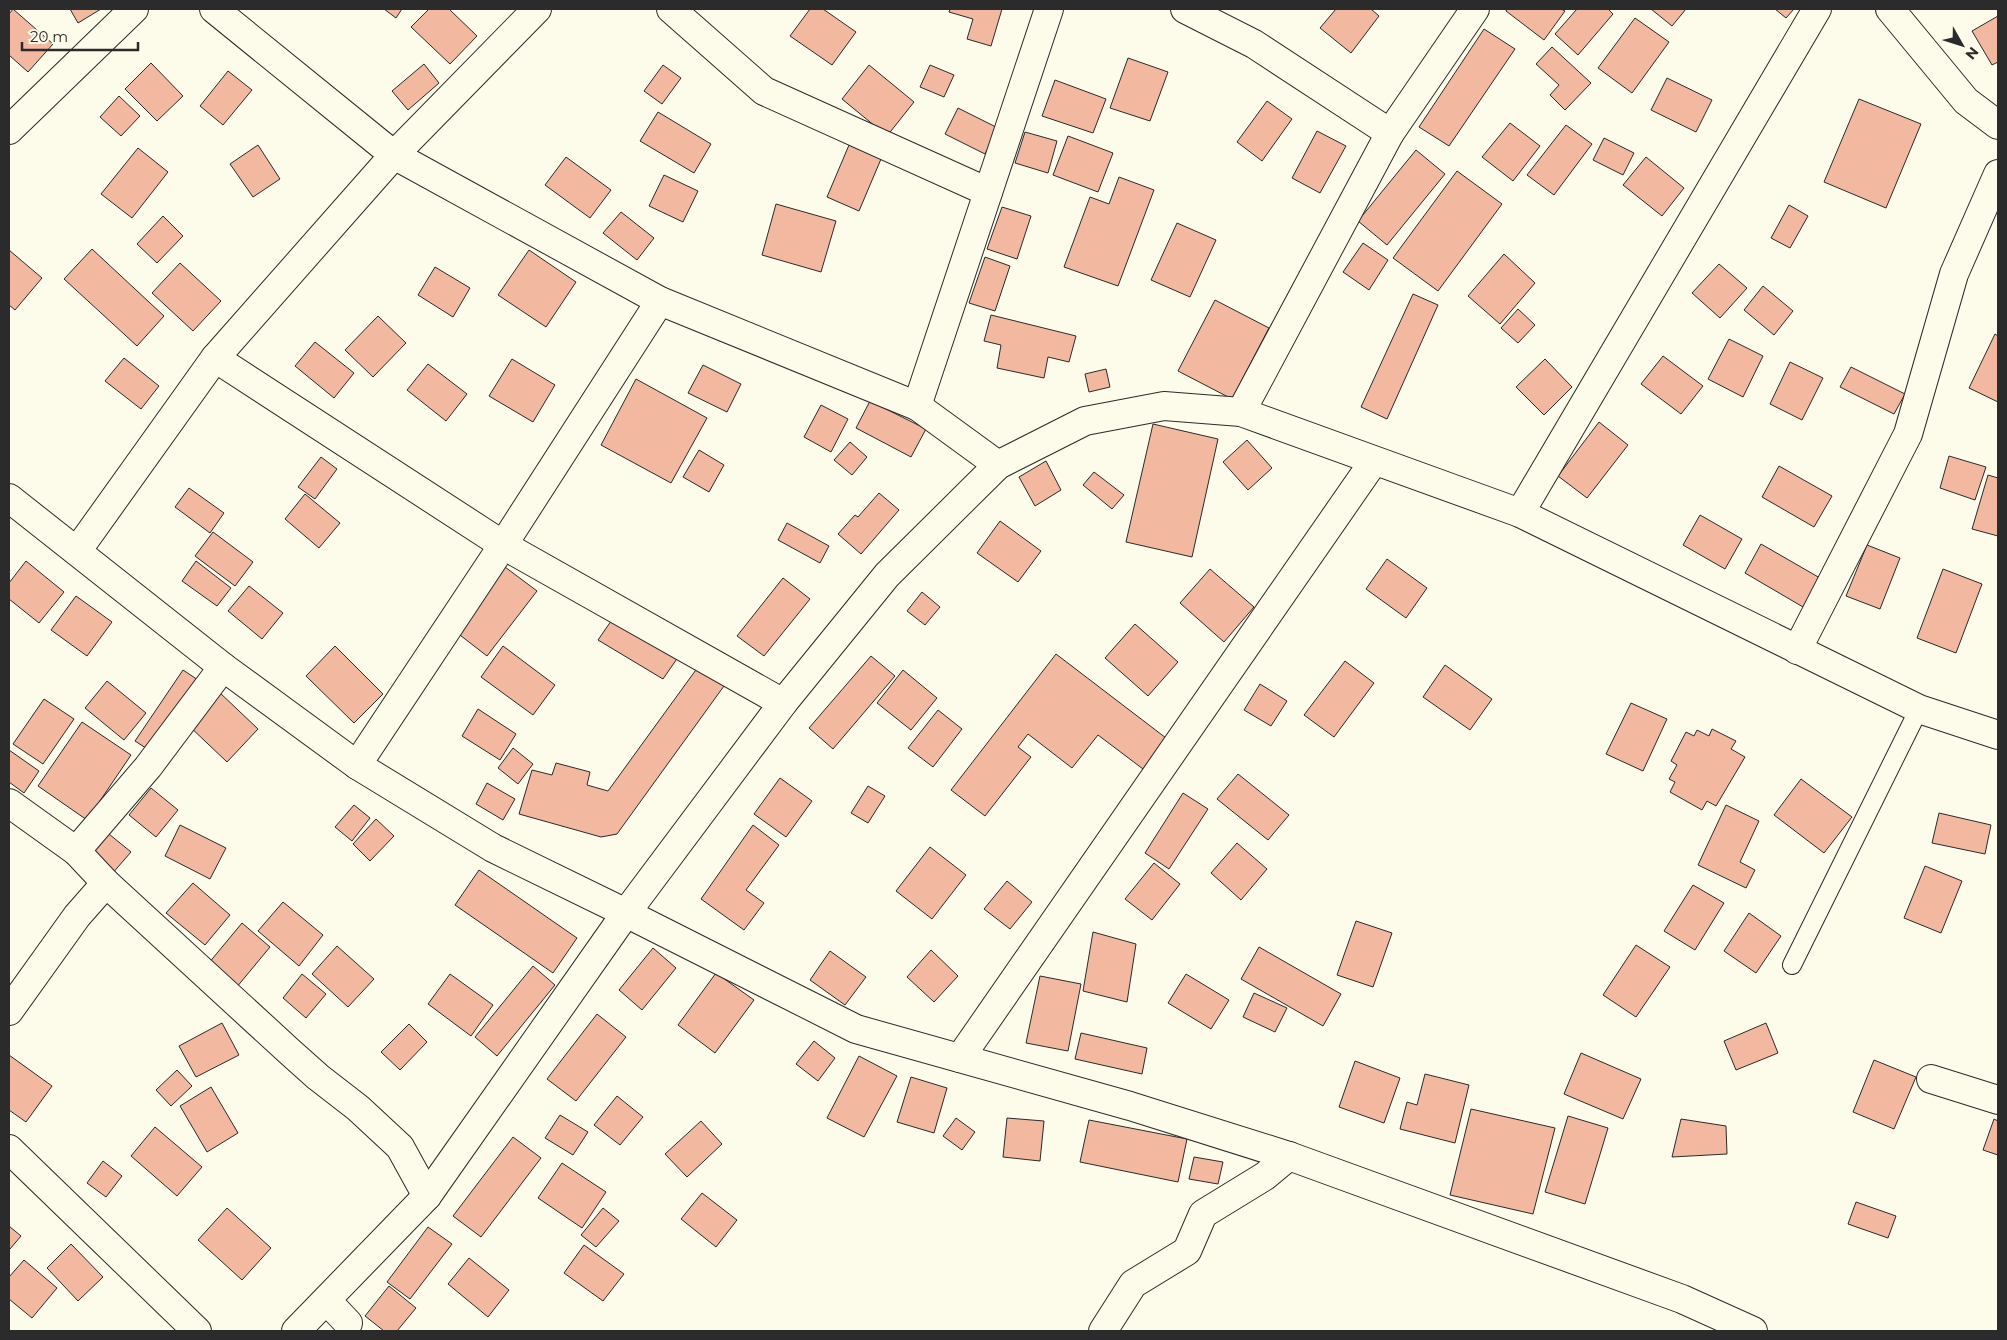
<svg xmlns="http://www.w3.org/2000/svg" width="2007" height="1340" font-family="Montserrat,sans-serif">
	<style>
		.building { fill: #f2b8a0; stroke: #2b2b2b }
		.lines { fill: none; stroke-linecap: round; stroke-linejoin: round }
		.service-casing { stroke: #2b2b2b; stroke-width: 20 }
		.minor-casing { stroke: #2b2b2b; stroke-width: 30 }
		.tertiary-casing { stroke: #2b2b2b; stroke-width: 30 }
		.service { stroke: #fdfbea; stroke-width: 18 }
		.minor { stroke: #fdfbea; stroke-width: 28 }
		.tertiary { stroke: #fdfbea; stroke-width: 28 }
	</style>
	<rect width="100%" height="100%" fill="#fdfbea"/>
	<!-- building -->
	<g class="building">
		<polygon points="13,9 53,44 28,72 9,55 9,14"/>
		<polygon points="70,9 101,9 78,23"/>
		<polygon points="384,9 402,9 396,18"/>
		<polygon points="429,9 449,9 477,36 450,64 411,27"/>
		<polygon points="810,9 823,9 856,32 832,65 790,36"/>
		<polygon points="950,9 1002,9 991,46 967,39 973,19 949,12"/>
		<polygon points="1336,9 1371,9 1379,16 1351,53 1320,28"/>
		<polygon points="1507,9 1561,9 1565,11 1544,40 1506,11"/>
		<polygon points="1577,9 1608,9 1613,14 1578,55 1555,34"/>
		<polygon points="1651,9 1686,9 1672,26"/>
		<polygon points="1775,9 1794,9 1786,18"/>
		<polygon points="1998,16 1998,62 1992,65 1972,31"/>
		<polygon points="1635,18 1669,42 1632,93 1598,68"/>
		<polygon points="1484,29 1515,49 1449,146 1419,127"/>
		<polygon points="1552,47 1591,83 1565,110 1550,95 1559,85 1536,64"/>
		<polygon points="1128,58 1168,72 1150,121 1110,108"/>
		<polygon points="151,63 183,96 157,121 125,89"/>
		<polygon points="424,64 439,83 408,110 392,91"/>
		<polygon points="663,65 681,78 662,104 644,91"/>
		<polygon points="869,65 914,102 887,136 842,99"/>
		<polygon points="930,65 954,75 944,97 920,87"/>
		<polygon points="228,71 252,90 223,125 200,106"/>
		<polygon points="1667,78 1712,100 1696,132 1651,110"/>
		<polygon points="1055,80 1106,99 1093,133 1042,116"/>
		<polygon points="119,96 140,116 121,136 100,117"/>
		<polygon points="1859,99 1921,124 1886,208 1824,182"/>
		<polygon points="1267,101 1292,119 1262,161 1237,142"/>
		<polygon points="958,108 998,128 985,154 945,134"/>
		<polygon points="658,112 711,144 694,173 640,141"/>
		<polygon points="1510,123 1540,146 1513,181 1482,157"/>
		<polygon points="1566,125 1592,144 1554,195 1527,175"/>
		<polygon points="1317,131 1346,146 1320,193 1292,178"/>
		<polygon points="1025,132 1057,141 1048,173 1015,163"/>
		<polygon points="1068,136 1113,153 1098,192 1053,175"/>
		<polygon points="1604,138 1634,153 1623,175 1593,160"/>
		<polygon points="258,145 280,179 253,197 230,164"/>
		<polygon points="849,145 881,159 859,211 827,197"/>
		<polygon points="138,148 168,172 132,218 101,194"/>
		<polygon points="1416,150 1445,174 1387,245 1358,221"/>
		<polygon points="566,157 611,190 590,218 545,185"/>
		<polygon points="1646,157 1684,188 1662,216 1623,185"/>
		<polygon points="1457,171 1502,204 1438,291 1393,258"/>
		<polygon points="664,175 698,191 683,222 649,206"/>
		<polygon points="1119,177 1154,190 1118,286 1064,267 1090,197 1109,204"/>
		<polygon points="776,204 836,221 821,272 762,255"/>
		<polygon points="1789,205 1808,216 1790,248 1771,238"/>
		<polygon points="1002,207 1031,216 1017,259 987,249"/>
		<polygon points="621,212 654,238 637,260 603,233"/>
		<polygon points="163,216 183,236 157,263 137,244"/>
		<polygon points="1177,223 1216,240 1190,297 1151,280"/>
		<polygon points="1363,243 1388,260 1369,290 1343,272"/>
		<polygon points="92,249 164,316 137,346 64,279"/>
		<polygon points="9,250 42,278 15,310 9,305"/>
		<polygon points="529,250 576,282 546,327 498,295"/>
		<polygon points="1504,254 1535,283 1500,324 1468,296"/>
		<polygon points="985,257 1010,266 995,311 969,303"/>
		<polygon points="180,263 221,301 193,331 152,293"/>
		<polygon points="1719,264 1747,288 1720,318 1692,293"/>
		<polygon points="435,267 470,288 453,317 418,295"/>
		<polygon points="1763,286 1793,311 1774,335 1744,310"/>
		<polygon points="1413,294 1438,305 1387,419 1361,407"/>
		<polygon points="1215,300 1269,328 1232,399 1178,371"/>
		<polygon points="1518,309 1535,325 1518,343 1501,328"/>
		<polygon points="991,315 1076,336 1069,362 1048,357 1044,378 997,368 1001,345 984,341"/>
		<polygon points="378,316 406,343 373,377 345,350"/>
		<polygon points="1995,334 1998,336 1998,402 1969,388"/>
		<polygon points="1729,339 1763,356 1743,397 1708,379"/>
		<polygon points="315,342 354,373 334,398 295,366"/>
		<polygon points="1663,356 1703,386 1681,414 1641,384"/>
		<polygon points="124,358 159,386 141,409 105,381"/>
		<polygon points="512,359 555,385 533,422 489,396"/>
		<polygon points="1545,359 1572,387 1544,415 1516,387"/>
		<polygon points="1790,362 1823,378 1802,420 1770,404"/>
		<polygon points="428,364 467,394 446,421 407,390"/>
		<polygon points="703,365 741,384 727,412 688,393"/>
		<polygon points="1851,367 1905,394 1894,414 1840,387"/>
		<polygon points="1106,369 1110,387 1089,392 1085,374"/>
		<polygon points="636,379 707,418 671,483 601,445"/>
		<polygon points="870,401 926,429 911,457 856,428"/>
		<polygon points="821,405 848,419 831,452 804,437"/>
		<polygon points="1599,422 1628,445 1587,498 1558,476"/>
		<polygon points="1153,424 1218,439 1192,557 1126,542"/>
		<polygon points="1247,440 1272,468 1248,490 1223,462"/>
		<polygon points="850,442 867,457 852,475 834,460"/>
		<polygon points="699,450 724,465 709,492 683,477"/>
		<polygon points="1949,456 1986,467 1975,500 1940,488"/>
		<polygon points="321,457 337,469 315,499 298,487"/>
		<polygon points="1046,461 1061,490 1035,506 1019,477"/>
		<polygon points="1779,466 1832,496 1814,527 1762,497"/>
		<polygon points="1094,472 1124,495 1112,509 1083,485"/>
		<polygon points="1988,475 1998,478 1998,536 1972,529"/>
		<polygon points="189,488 224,513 210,533 175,507"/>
		<polygon points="879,493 899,510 861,554 838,534 855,515 858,517"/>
		<polygon points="305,494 340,523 319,548 285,519"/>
		<polygon points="1700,515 1742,539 1725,569 1683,545"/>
		<polygon points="1000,521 1041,551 1018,582 977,553"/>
		<polygon points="787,523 829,546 820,563 778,540"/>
		<polygon points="213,532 253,562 235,586 195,556"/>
		<polygon points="1761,544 1820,578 1803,607 1745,573"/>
		<polygon points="1867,545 1900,558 1880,609 1846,596"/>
		<polygon points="1387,559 1427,588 1406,618 1366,589"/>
		<polygon points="26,561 64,592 39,623 9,599 9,583"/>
		<polygon points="196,561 231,588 217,606 182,581"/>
		<polygon points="505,567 537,591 487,656 456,632"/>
		<polygon points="1210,569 1254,607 1224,642 1180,603"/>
		<polygon points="1943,569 1982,584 1956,653 1917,638"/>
		<polygon points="783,578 810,599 764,656 737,636"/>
		<polygon points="249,586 283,613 262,639 228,611"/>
		<polygon points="922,592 940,607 925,625 907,611"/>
		<polygon points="76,596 112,622 87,656 51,630"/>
		<polygon points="618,611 683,650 663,679 598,640"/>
		<polygon points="1135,624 1178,662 1148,696 1105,658"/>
		<polygon points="335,646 383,694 354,723 306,676"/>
		<polygon points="503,646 555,685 533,715 481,677"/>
		<polygon points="1056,654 1166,738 1143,769 1098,735 1072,768 1028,734 1018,747 1031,757 985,816 951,790"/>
		<polygon points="871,656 895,676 833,749 809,728"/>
		<polygon points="1345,661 1374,683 1334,737 1304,715"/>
		<polygon points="1445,665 1492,699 1470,730 1423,697"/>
		<polygon points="698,667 724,686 617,834 601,837 519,814 532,770 552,775 556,763 590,772 587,785 608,791"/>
		<polygon points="183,670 204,684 155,754 135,741"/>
		<polygon points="903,670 937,698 911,730 877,703"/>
		<polygon points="107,681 146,713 124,740 85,708"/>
		<polygon points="1260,684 1287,701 1271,726 1244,710"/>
		<polygon points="218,691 258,729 227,762 187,724"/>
		<polygon points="44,699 74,719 43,764 13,744"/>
		<polygon points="1631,703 1667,719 1643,771 1606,754"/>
		<polygon points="478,709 516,734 500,760 462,736"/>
		<polygon points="938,710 962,729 933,767 908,748"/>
		<polygon points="82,722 131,755 87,820 38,786"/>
		<polygon points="1712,729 1736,741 1731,749 1745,757 1716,806 1707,801 1702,810 1670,792 1675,782 1669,779 1677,765 1671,761 1686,732 1694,736 1697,730 1709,736"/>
		<polygon points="513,748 533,764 518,784 498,768"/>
		<polygon points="9,750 39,771 24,793 9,782"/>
		<polygon points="1238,774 1289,815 1268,840 1217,799"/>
		<polygon points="780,778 812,801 786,837 754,814"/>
		<polygon points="1801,779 1852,817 1824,853 1774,815"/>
		<polygon points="487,783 515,799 503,820 476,804"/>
		<polygon points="868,786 885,796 868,823 851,813"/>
		<polygon points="151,788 178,810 156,837 129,815"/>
		<polygon points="1183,793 1208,809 1169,869 1145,853"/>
		<polygon points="354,805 370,818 352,841 335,827"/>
		<polygon points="1726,805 1759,821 1740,862 1755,870 1746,888 1698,865"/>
		<polygon points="1939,813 1991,825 1985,854 1932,843"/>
		<polygon points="376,819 394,836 370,861 353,844"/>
		<polygon points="180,825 226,848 210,879 165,856"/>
		<polygon points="753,825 779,845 746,890 764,903 744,930 701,899"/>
		<polygon points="109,834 131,852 111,875 89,856"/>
		<polygon points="1237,843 1267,869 1241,900 1211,873"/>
		<polygon points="930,847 966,875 932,919 896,891"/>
		<polygon points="1154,863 1180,884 1152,920 1125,899"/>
		<polygon points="1925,866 1962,881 1941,933 1904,918"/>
		<polygon points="479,870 577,938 553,973 455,905"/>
		<polygon points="1007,881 1032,902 1010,929 984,909"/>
		<polygon points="193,883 230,915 205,945 166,913"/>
		<polygon points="1693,885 1724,903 1695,950 1664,931"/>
		<polygon points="283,902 323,935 299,966 258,931"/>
		<polygon points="1749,913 1781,936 1756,973 1724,951"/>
		<polygon points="1356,921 1392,933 1373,987 1337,975"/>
		<polygon points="242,923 270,947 236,988 208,964"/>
		<polygon points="1093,932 1136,944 1127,1002 1083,991"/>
		<polygon points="1636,945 1670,967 1636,1017 1603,995"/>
		<polygon points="337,946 374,979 348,1007 312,974"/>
		<polygon points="1259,947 1341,994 1323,1026 1241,979"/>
		<polygon points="653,948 676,968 642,1010 619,990"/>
		<polygon points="931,950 958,976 934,1002 907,977"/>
		<polygon points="830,951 866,977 845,1005 810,980"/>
		<polygon points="533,966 555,985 497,1056 475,1037"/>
		<polygon points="716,973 754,1000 715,1053 678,1025"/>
		<polygon points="302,974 326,994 306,1018 283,998"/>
		<polygon points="450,974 493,1005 471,1036 428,1004"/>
		<polygon points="1186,974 1229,1000 1211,1029 1168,1003"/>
		<polygon points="1040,976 1081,984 1068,1051 1026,1043"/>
		<polygon points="1254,993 1287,1008 1275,1032 1243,1017"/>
		<polygon points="597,1014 626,1037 576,1101 547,1079"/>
		<polygon points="222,1023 239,1055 196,1077 179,1046"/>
		<polygon points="1766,1023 1778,1053 1736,1070 1724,1041"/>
		<polygon points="409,1024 427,1042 400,1070 381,1052"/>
		<polygon points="1081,1033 1147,1048 1142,1074 1075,1059"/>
		<polygon points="814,1041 835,1058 818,1081 796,1064"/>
		<polygon points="1581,1053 1641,1079 1623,1119 1564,1094"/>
		<polygon points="9,1055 52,1086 26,1122 9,1110"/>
		<polygon points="859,1056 897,1076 864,1137 827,1118"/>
		<polygon points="1874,1060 1916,1077 1894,1129 1853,1112"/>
		<polygon points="1355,1061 1400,1078 1384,1123 1339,1107"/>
		<polygon points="177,1070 192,1086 171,1106 156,1090"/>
		<polygon points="1425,1074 1469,1085 1455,1143 1400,1129 1407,1102 1417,1105"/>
		<polygon points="911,1077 947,1088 934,1133 897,1122"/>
		<polygon points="211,1087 238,1133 207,1152 180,1106"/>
		<polygon points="617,1096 643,1117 620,1145 594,1125"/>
		<polygon points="1471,1109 1555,1128 1533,1214 1450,1195"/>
		<polygon points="560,1115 588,1132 573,1155 545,1138"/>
		<polygon points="1568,1116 1608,1128 1585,1204 1545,1192"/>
		<polygon points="956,1118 975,1132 962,1150 943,1136"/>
		<polygon points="1007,1118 1044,1121 1040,1161 1003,1157"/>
		<polygon points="1681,1119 1726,1126 1727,1154 1672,1157"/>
		<polygon points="1994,1119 1998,1121 1998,1155 1983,1150"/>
		<polygon points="1089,1120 1187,1139 1178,1182 1080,1162"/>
		<polygon points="701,1121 722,1144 687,1177 665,1154"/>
		<polygon points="155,1127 202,1167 177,1196 131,1156"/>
		<polygon points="513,1137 541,1158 481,1237 453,1216"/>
		<polygon points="1194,1157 1223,1162 1218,1184 1189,1179"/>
		<polygon points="103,1161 122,1176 106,1197 87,1183"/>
		<polygon points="562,1163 606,1192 582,1228 538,1198"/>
		<polygon points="702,1193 737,1220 716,1247 681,1219"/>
		<polygon points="1856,1202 1896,1216 1888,1238 1848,1224"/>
		<polygon points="227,1208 271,1248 242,1280 198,1240"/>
		<polygon points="603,1208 619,1221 596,1247 581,1235"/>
		<polygon points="9,1226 21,1236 10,1249 9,1248"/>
		<polygon points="428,1227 452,1244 410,1299 387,1282"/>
		<polygon points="71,1244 103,1277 78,1301 47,1268"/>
		<polygon points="584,1245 624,1274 603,1301 564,1273"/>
		<polygon points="469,1258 509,1290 488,1317 448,1284"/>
		<polygon points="24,1260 57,1288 32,1318 9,1299 9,1277"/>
		<polygon points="389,1286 416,1308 397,1331 384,1331 365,1316"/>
	</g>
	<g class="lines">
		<defs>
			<polyline id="service" points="1792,965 1919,709"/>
			<g id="minor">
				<polyline points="214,9 394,155 660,301 917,406 998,465"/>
				<polyline points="671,9 764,91 988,192"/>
				<polyline points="1185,9 1254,44 1390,133"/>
				<polyline points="1890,9 1966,101 1998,125"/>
				<polyline points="9,130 134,9"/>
				<polyline points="215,358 503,545 783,703"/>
				<polyline points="917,406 1049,9"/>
				<polyline points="1241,412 1390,133 1475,9"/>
				<polyline points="1520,513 1817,9"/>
				<polyline points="77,551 215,358 394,155 537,9"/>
				<polyline points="1797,650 1908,434 1954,274 1998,174"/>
				<polyline points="357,765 503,545 660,301"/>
				<polyline points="9,803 76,851 148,767 223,667"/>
				<polyline points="76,851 106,883 290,1052 318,1077 358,1108 400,1147 427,1196"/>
				<polyline points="626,913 856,1029 1130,1106 1289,1156 1682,1299 1753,1331"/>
				<polyline points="9,1011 77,916 106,883"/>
				<polyline points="960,1058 1374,461"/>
				<polyline points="1931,1079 1998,1100"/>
				<polyline points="9,1149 197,1331"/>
				<polyline points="327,1301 348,1323"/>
				<polyline points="1103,1331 1133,1284 1187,1251 1203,1214 1265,1176 1289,1156"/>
			</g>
			<g id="tertiary">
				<polyline points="9,498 223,667 357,765 493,848 626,913"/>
				<polyline points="296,1331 427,1196 626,913 783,703 887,575 998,465 1085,421 1164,406 1241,412 1520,513 1919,709 1998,735"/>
			</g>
		</defs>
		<!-- service casing -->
		<use href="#service" class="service-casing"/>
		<!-- minor casing -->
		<use href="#minor" class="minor-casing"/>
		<!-- tertiary casing -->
		<use href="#tertiary" class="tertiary-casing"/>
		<!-- service -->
		<use href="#service" class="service"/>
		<!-- minor -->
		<use href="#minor" class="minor"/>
		<!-- tertiary -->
		<use href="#tertiary" class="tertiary"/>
	</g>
	<!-- border -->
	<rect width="2007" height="1340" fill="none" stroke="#2b2b2b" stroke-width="20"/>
	<!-- north arrow -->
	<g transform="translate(1962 45) rotate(129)" stroke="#fdfbea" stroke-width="4" paint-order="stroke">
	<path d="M0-4L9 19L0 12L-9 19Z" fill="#2b2b2b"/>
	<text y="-8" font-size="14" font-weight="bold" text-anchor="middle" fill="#2b2b2b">N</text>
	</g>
	<!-- scale -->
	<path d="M22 42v8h116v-8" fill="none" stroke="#2b2b2b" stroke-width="2.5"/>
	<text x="30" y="42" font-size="15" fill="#2b2b2b" stroke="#fdfbea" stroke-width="4" paint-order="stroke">20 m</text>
</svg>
